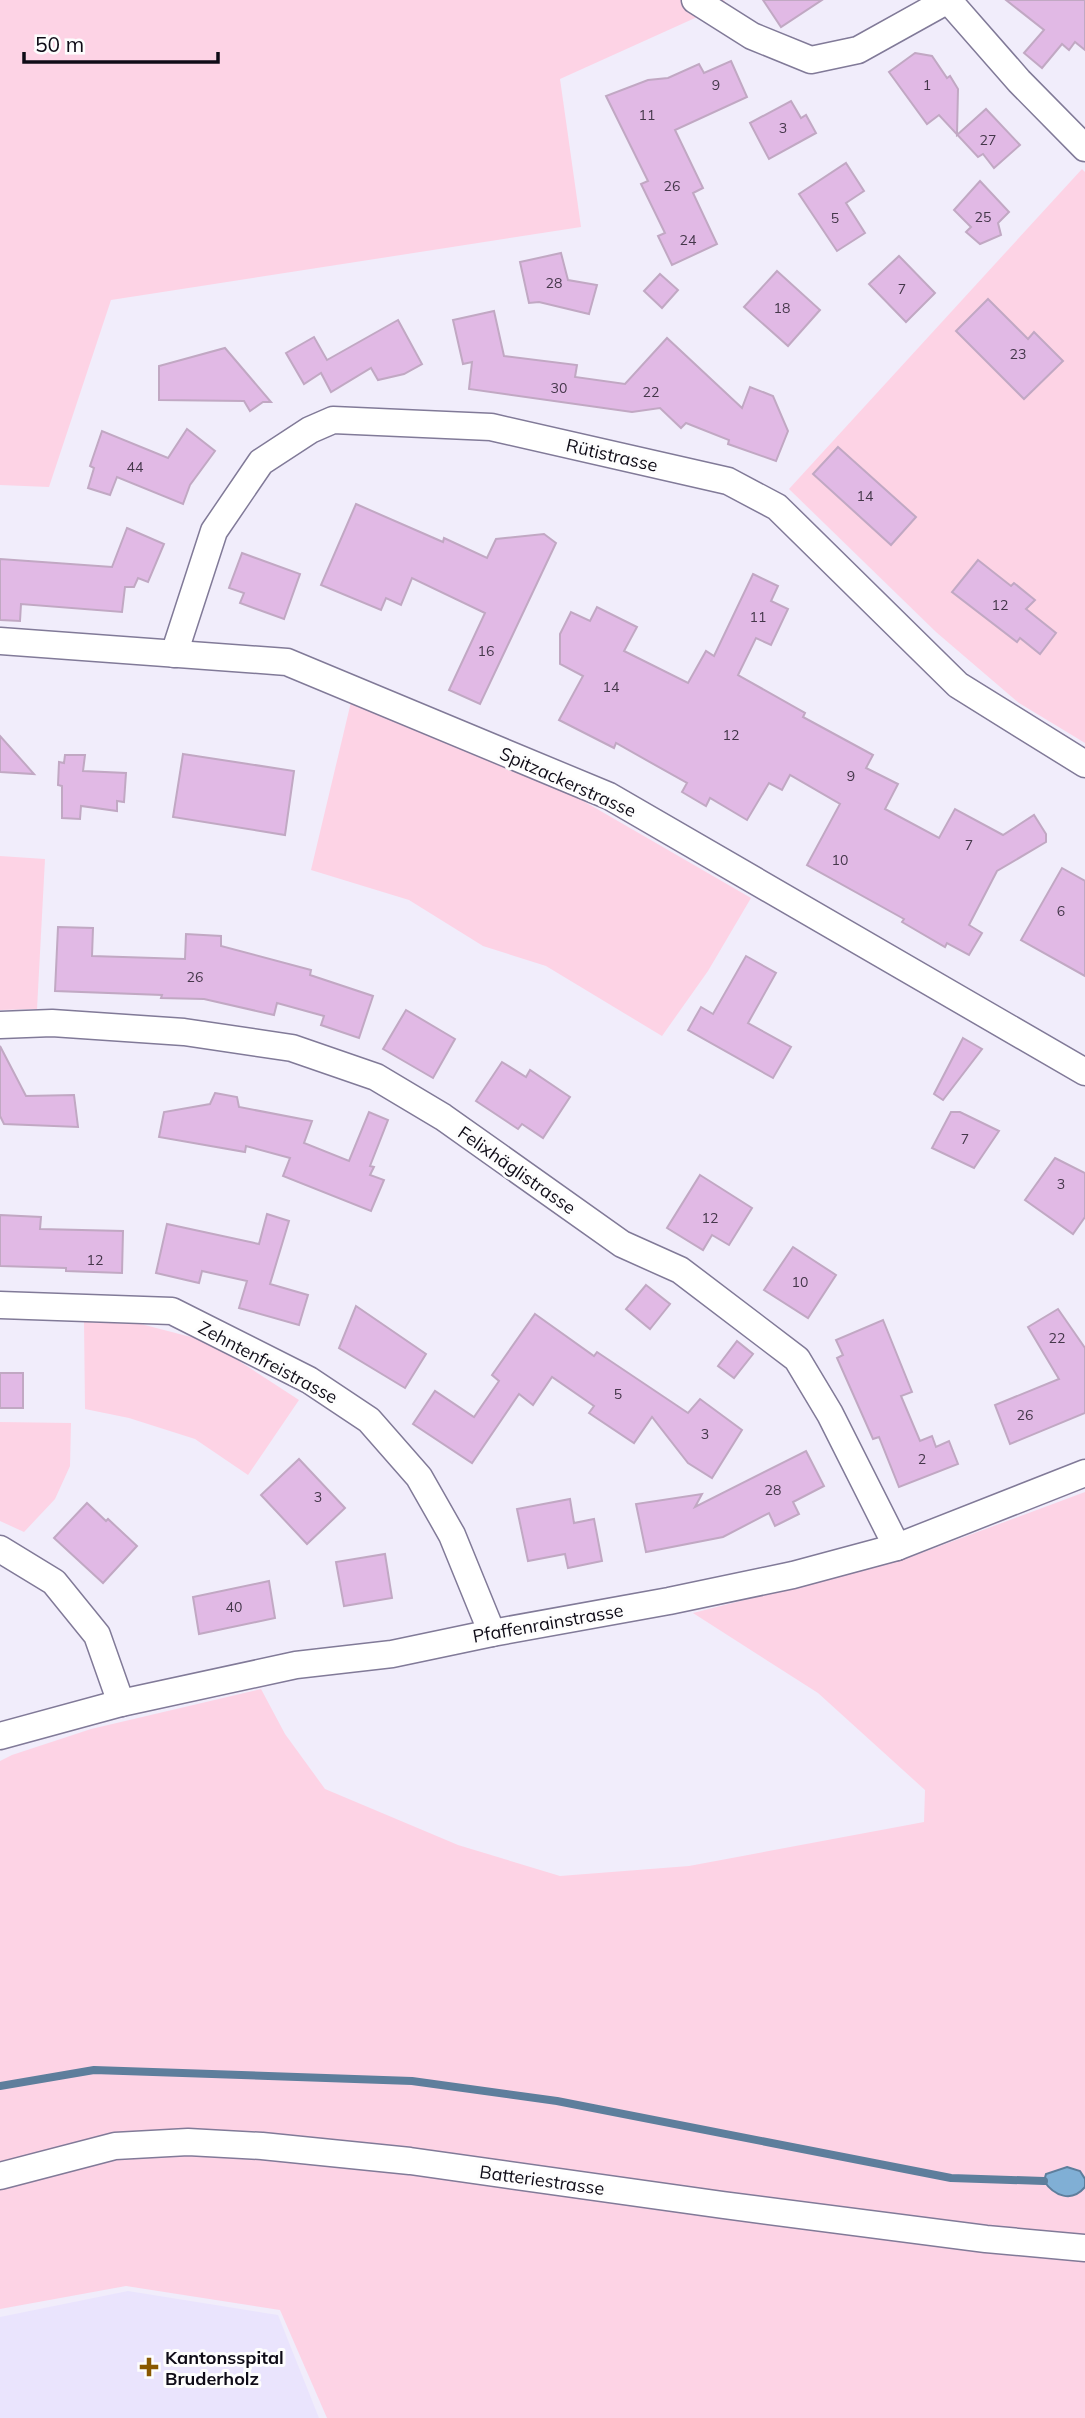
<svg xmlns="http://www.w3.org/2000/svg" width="1085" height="2418" font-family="Mulish,sans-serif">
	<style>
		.built { fill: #eae4fd }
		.green { fill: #fdd3e5 }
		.water { fill: #80afd5; stroke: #5e7e9c; stroke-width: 2 }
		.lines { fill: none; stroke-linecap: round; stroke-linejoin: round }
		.stream { stroke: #5e7e9c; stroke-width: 8 }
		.building { fill: #e1b9e5; stroke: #c1a8c3; stroke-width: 2 }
		.minor-casing { stroke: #817a98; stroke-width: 29 }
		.minor { stroke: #fff; stroke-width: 26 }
		.poi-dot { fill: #895700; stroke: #fdfdfd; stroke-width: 2.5 }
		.labels { text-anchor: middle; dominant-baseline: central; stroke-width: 6; stroke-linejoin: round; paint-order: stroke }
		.number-label { font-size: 14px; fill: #44374a }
		.street-label { font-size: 18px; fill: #0f0c17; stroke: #fdfdfd }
		.poi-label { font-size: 18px; font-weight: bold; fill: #0f0c17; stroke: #fdfdfd; text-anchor: start }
	</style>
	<rect width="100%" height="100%" fill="#f1edfb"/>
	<!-- built -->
	<polygon class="built" points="128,2291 278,2315 319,2418 0,2418 0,2317"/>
	<!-- green -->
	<g class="green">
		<polygon points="0,0 724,0 726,4 560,79 581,227 111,300 49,487 0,485"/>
		<polygon points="1082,169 1085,172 1085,743 1019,703 936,632 789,489"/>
		<polygon points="351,702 528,769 751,898 708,971 662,1036 546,966 483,946 409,900 311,870"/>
		<polygon points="0,856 45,859 37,1009 0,1010"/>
		<polygon points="84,1322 141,1324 210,1342 299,1400 248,1475 195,1439 129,1418 85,1409"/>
		<polygon points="0,1422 71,1423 70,1466 55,1499 24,1532 0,1521"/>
		<polygon points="1085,1492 1085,2418 327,2418 280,2310 126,2286 0,2309 0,1761 12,1755 91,1729 261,1689 285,1734 325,1789 458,1845 560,1876 689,1866 924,1822 925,1790 818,1693 693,1613 905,1559"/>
	</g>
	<!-- water -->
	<path class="water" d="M1067 2167 1080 2171 1085 2179V2187C1072 2203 1054 2196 1044 2181L1046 2174Z"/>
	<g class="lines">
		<!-- stream -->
		<polyline class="stream" points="0,2086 94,2070 412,2081 557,2101 951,2178 1044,2181"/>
	</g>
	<!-- building -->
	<g class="building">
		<polygon points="763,0 822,0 781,27"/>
		<polygon points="1006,0 1085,0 1085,50 1075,42 1069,50 1062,44 1042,68 1024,53 1044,30"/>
		<polygon points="915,53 932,56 947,78 950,76 958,89 957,135 986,109 1020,145 994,168 983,154 978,157 939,115 927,124 889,72"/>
		<polygon points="731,61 747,97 675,130 703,188 693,193 717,244 672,265 658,236 665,233 641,184 648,181 606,96 648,80 668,78 699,64 704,73"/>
		<polygon points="791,101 801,118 806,115 816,133 769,159 750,123"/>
		<polygon points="846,163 864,191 846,203 865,233 837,251 799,194"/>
		<polygon points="980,181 1009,212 998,223 1001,235 980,244 966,232 971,227 954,210"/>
		<polygon points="561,253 568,280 597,285 589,314 539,302 529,303 520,262"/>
		<polygon points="899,256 935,293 906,322 869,284"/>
		<polygon points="777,271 820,310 788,346 744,307"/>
		<polygon points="660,274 678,290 662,308 644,291"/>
		<polygon points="988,299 1028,339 1034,332 1063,361 1024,399 956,331"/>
		<polygon points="494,311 504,356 577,365 575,377 625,384 667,338 742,408 750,387 773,396 788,431 776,461 728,444 729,440 686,423 681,428 660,408 632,412 469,389 472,362 463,364 453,320"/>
		<polygon points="398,320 422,364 404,374 378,380 371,368 331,392 321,373 304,384 286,353 314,337 327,360"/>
		<polygon points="225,348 271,402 263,402 250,411 244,401 159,400 159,366"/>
		<polygon points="187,429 215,451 190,485 183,504 117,477 110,495 88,488 94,468 90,466 102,431 168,458"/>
		<polygon points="838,447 916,517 891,545 813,474"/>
		<polygon points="356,504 443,542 444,538 487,558 496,539 544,534 556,543 480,704 449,690 485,613 412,578 401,605 386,598 381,610 321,585"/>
		<polygon points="127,528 164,544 148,582 138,578 134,587 125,587 122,612 21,604 20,621 0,620 0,559 112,567"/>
		<polygon points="242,553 300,574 284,619 240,603 244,593 229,588"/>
		<polygon points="978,560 1011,586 1014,583 1035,600 1026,609 1056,633 1040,654 1020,638 1017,642 952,592"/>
		<polygon points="753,574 778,586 771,601 788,609 771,645 756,638 738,675 805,713 803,717 873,755 866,768 898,784 885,809 939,838 955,809 1003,835 1034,815 1046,834 1046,842 997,871 969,925 982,933 969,955 947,943 945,947 902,922 904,919 807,865 840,804 790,775 782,790 769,783 747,820 710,798 706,806 682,792 687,783 616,743 614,748 559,720 583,676 560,664 560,634 571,612 590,621 597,607 637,627 624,651 688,683 706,651 714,656"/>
		<polygon points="0,736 34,774 0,772"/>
		<polygon points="183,754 294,771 285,835 173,817"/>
		<polygon points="65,755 85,755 83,771 126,773 124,802 117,801 117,811 81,806 80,819 62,818 62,786 58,785 59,762 64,763"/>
		<polygon points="1062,868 1085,881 1085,976 1021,940"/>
		<polygon points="58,927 93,928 92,956 185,959 186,934 221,936 221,946 311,970 310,975 373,996 359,1038 321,1025 324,1016 277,1003 274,1015 204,999 161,998 162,995 55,991"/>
		<polygon points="746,956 776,973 748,1023 791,1047 773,1078 688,1030 701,1007 713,1014"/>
		<polygon points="406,1010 455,1039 433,1078 383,1049"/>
		<polygon points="963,1038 982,1049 943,1100 934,1094"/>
		<polygon points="0,1046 26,1096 74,1095 78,1127 4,1124 0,1116"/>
		<polygon points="502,1062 526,1077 530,1070 570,1097 543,1138 522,1124 518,1129 476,1101"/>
		<polygon points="215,1093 237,1097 239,1107 312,1121 304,1143 349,1161 369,1112 388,1120 370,1166 374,1167 370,1175 384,1180 371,1211 283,1176 290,1158 246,1146 245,1152 159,1137 164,1112 210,1104"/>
		<polygon points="951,1112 960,1112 999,1131 974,1168 932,1148"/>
		<polygon points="1055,1158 1085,1173 1085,1217 1073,1234 1025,1200"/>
		<polygon points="700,1175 752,1208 729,1245 712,1235 703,1250 667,1228"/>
		<polygon points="267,1214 289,1221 270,1284 308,1295 299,1325 239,1308 247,1281 202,1271 199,1283 156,1273 167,1224 259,1244"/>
		<polygon points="0,1215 41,1217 40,1229 123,1231 122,1273 66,1271 66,1268 0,1266"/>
		<polygon points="793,1247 836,1275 808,1318 764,1290"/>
		<polygon points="646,1285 670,1304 650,1329 626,1309"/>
		<polygon points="356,1306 426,1354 405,1388 339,1348"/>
		<polygon points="1058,1309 1085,1348 1085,1413 1010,1444 995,1405 1059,1379 1028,1327"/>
		<polygon points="535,1314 594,1356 597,1352 688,1413 700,1399 742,1430 712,1478 688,1463 652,1417 634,1443 589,1413 594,1406 552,1377 533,1405 519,1394 472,1463 413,1424 435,1391 474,1417 499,1381 492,1375"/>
		<polygon points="883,1320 912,1392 901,1396 920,1441 932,1436 936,1447 949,1441 958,1464 899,1487 879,1437 873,1439 837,1358 843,1355 836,1340"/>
		<polygon points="737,1341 753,1354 734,1378 718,1366"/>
		<rect x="0" y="1373" width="23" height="35"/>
		<polygon points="806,1451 824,1486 793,1502 799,1514 775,1526 769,1513 723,1537 646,1552 636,1504 702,1494 695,1507"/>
		<polygon points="299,1459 345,1508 307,1544 261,1495"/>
		<polygon points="570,1499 574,1523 594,1519 602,1561 568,1568 565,1554 528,1561 517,1509"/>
		<polygon points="87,1503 106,1521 108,1519 137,1546 103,1583 54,1538"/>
		<polygon points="385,1554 392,1598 344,1606 336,1562"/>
		<polygon points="269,1581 275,1618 199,1634 193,1597"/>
	</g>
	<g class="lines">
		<defs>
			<g id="minor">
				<polyline points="695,0 752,36 811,60 858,50 948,0"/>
				<polyline points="948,0 1019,81 1085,148"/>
				<polyline points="0,641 287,662 609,796 1085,1072"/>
				<polyline points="174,654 214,531 261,462 310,430 333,420 491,427 728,481 777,507 958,685 1085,764"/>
				<polyline points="0,1025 52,1023 184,1032 292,1048 376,1077 443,1117 622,1244 680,1270 797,1359 830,1414 897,1547"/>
				<polyline points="0,1305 172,1311 309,1380 369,1420 419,1477 452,1535 492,1633"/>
				<polyline points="0,1549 54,1582 97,1635 121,1703"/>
				<polyline points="0,1736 121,1703 296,1665 392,1654 492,1633 669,1601 793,1575 897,1547 1085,1473"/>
				<polyline points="0,2176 115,2146 188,2142 262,2146 410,2161 723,2205 986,2239 1085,2248"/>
			</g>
		</defs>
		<!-- minor casing -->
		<use href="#minor" class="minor-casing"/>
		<!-- minor -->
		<use href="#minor" class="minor"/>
	</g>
	<!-- markers -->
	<path class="poi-dot" d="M145.5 2356.5h7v7h7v7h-7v7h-7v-7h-7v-7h7z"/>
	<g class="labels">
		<!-- number labels -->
		<g class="number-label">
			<text x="716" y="85">9</text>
			<text x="927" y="85">1</text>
			<text x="647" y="115">11</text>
			<text x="783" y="128">3</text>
			<text x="988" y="140">27</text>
			<text x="672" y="186">26</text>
			<text x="983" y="217">25</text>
			<text x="835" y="218">5</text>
			<text x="688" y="240">24</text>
			<text x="554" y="283">28</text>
			<text x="902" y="289">7</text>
			<text x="782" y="308">18</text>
			<text x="1018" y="354">23</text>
			<text x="559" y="388">30</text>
			<text x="651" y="392">22</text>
			<text x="135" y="467">44</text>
			<text x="865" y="496">14</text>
			<text x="1000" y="605">12</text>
			<text x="758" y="617">11</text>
			<text x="486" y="651">16</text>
			<text x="611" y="687">14</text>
			<text x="731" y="735">12</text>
			<text x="851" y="776">9</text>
			<text x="969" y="845">7</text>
			<text x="840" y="860">10</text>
			<text x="1061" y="911">6</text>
			<text x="195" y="977">26</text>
			<text x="965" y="1139">7</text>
			<text x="1061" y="1184">3</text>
			<text x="710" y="1218">12</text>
			<text x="95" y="1260">12</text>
			<text x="800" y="1282">10</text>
			<text x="1057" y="1338">22</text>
			<text x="618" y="1394">5</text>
			<text x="1025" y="1415">26</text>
			<text x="705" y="1434">3</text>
			<text x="922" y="1459">2</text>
			<text x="773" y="1490">28</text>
			<text x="318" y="1497">3</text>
			<text x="234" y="1607">40</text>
		</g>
		<!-- street labels -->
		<g class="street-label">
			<text transform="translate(612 455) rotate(13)">Rütistrasse</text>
			<text transform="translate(568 782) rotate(24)">Spitzackerstrasse</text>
			<text transform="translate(517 1170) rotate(35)">Felixhäglistrasse</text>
			<text transform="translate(268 1362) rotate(28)">Zehntenfreistrasse</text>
			<text transform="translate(548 1623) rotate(-10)">Pfaffenrainstrasse</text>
			<text transform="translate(542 2180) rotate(8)">Batteriestrasse</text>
		</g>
		<!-- poi labels -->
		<g class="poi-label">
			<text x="165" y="2357">Kantonsspital<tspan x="165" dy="21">Bruderholz</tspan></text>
		</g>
	</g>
	<!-- scale -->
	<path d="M24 52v10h194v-10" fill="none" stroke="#0f0c17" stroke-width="3.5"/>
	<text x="35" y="52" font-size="21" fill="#0f0c17" stroke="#fdfdfd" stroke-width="5" paint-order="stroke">50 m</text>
</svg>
